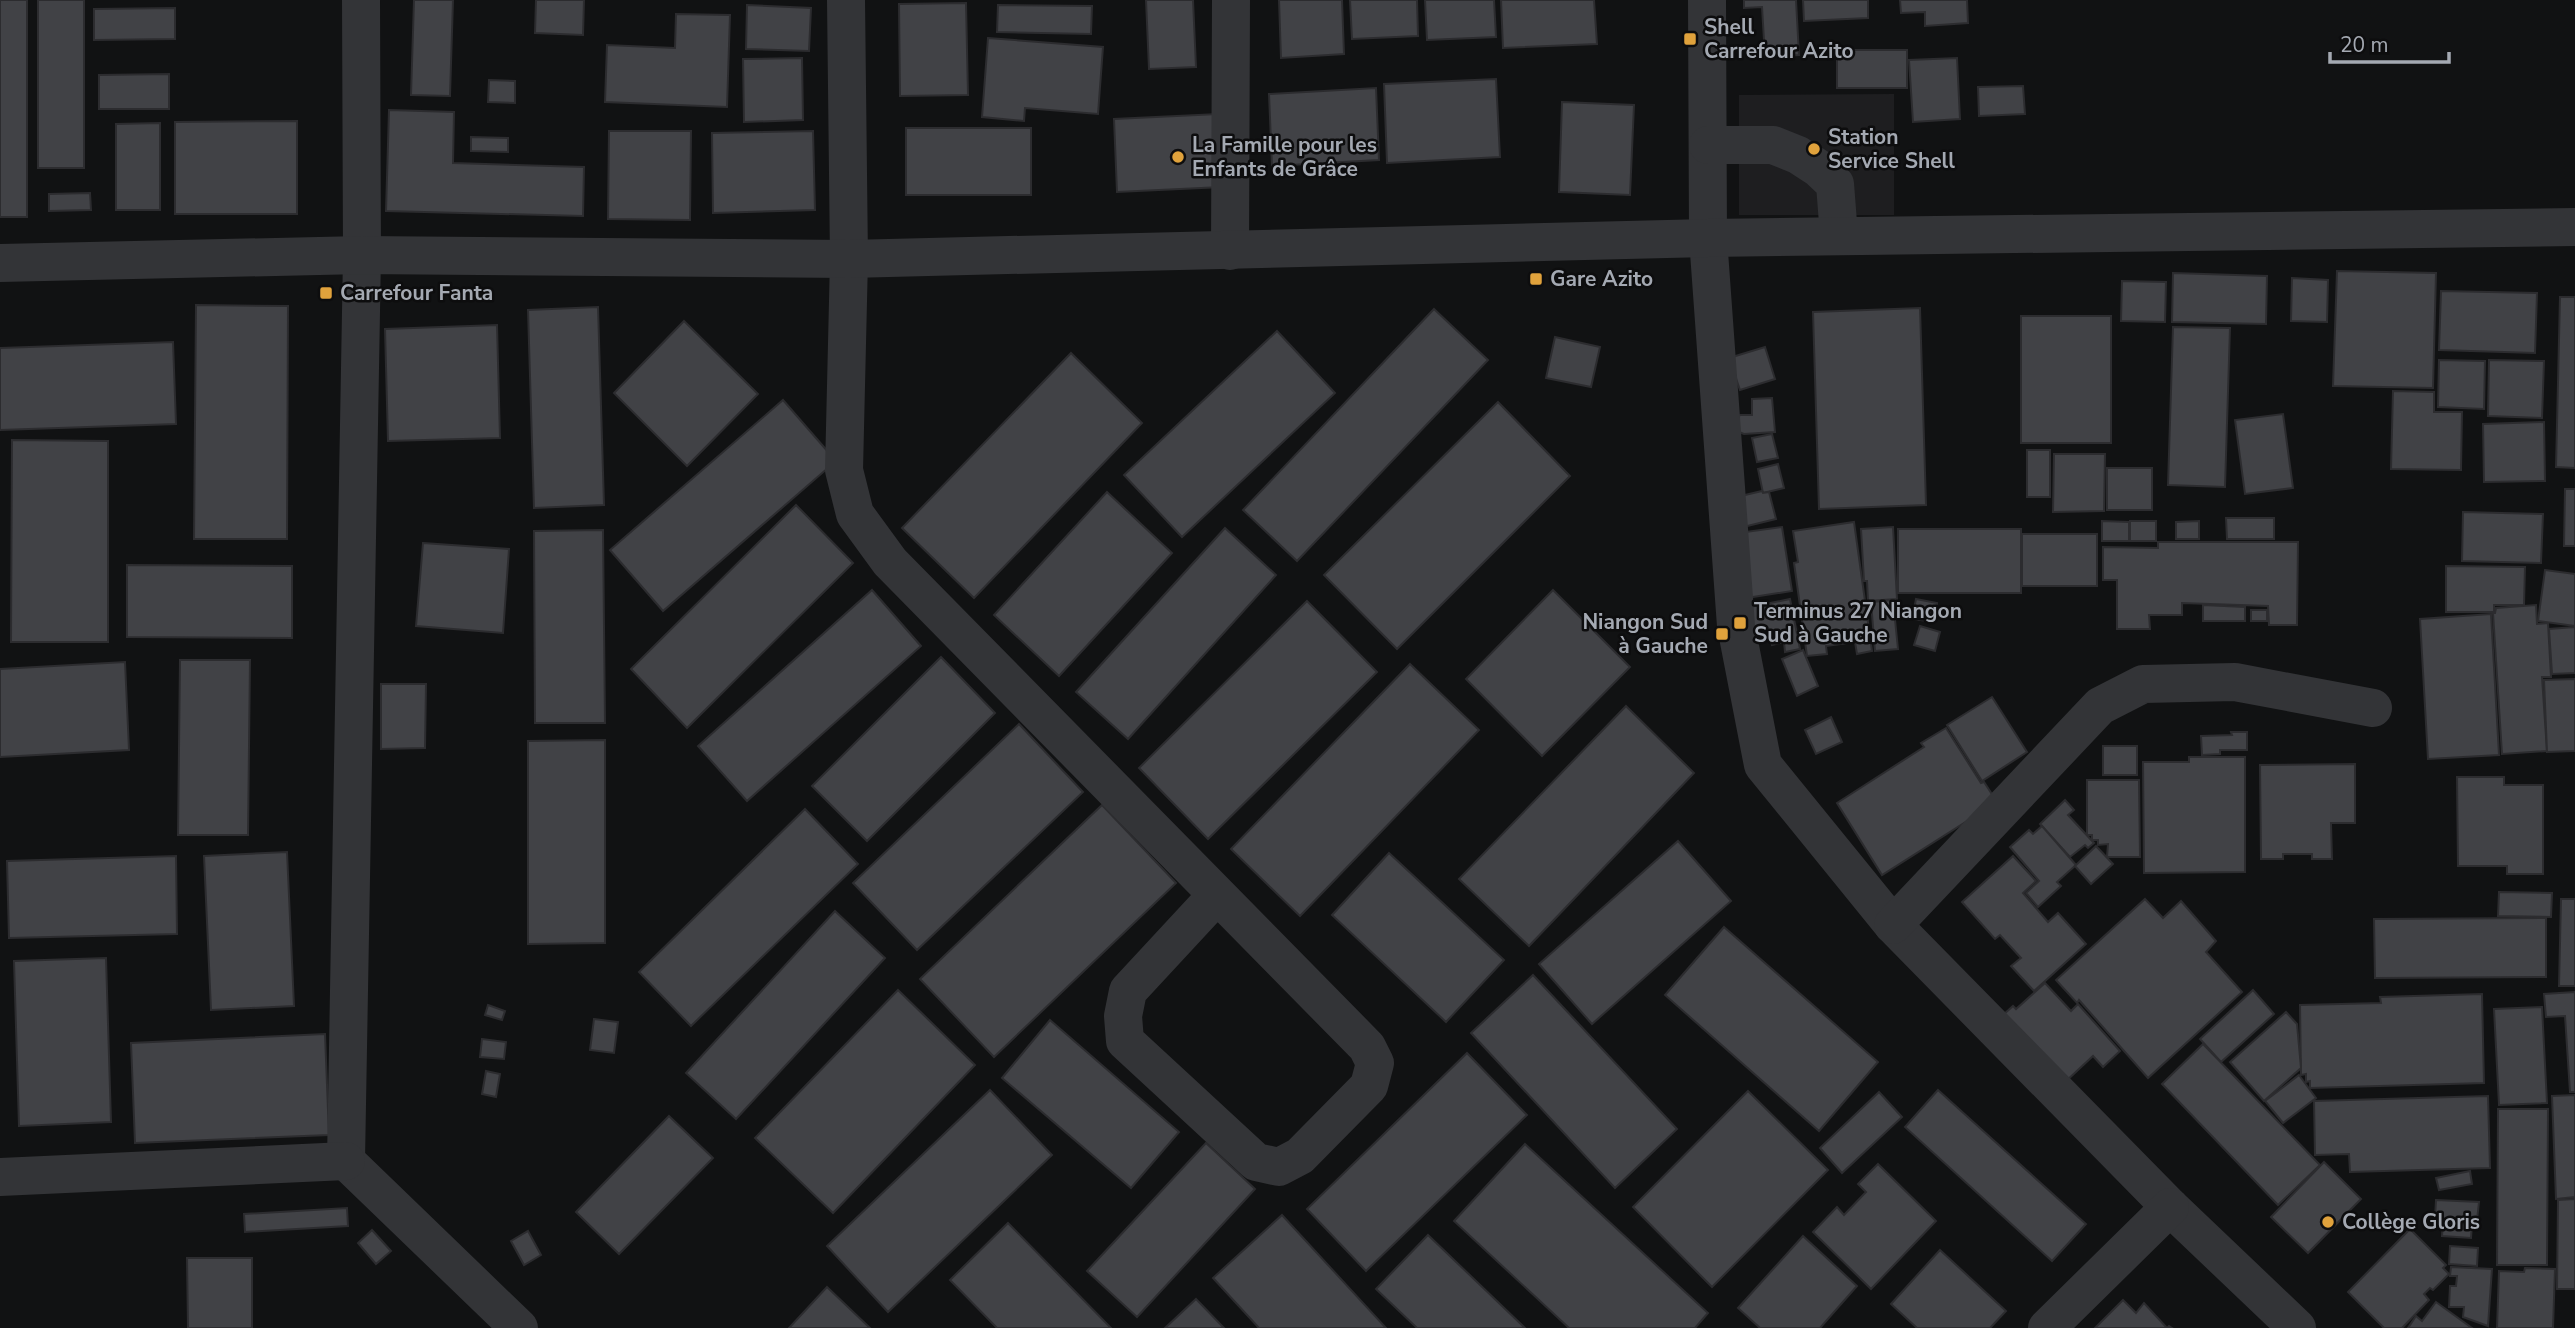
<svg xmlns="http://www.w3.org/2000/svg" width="2575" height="1328" font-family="'Nunito Sans',sans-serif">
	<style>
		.built { fill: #1e1e20 }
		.building { fill: #414246; stroke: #2c2c2f; stroke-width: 2 }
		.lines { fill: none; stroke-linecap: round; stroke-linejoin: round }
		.minor { stroke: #333437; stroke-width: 38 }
		.poi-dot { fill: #e0a23c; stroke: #0d0d0e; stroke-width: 2.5 }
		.labels { text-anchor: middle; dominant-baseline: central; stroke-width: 5; stroke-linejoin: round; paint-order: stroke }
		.poi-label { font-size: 21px; font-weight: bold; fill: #a4a9b2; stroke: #0d0d0e; text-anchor: start }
	</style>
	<rect width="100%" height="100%" fill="#111213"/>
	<!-- built -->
	<polygon class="built" points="1894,94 1894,215 1739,215 1739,95"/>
	<!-- building -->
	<g class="building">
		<rect x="0" y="0" width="27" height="217"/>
		<rect x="38" y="0" width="46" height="168"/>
		<polygon points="414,0 453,0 450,96 411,95"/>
		<polygon points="536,0 584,0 583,35 535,33"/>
		<polygon points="1146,0 1193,0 1196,67 1149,69"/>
		<polygon points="1279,0 1342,0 1344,54 1281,58"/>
		<polygon points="1350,0 1417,0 1418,36 1352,39"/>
		<polygon points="1425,0 1494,0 1496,37 1427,40"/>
		<polygon points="1501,0 1594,0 1597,44 1503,48"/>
		<polygon points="1744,0 1796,0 1799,55 1765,57 1762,7 1744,8"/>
		<polygon points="1803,0 1868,0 1868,18 1804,21"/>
		<polygon points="1900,0 1967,0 1968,23 1925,26 1925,12 1901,13"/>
		<polygon points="966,3 968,95 900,96 899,4"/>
		<polygon points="747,5 811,8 809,51 746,49"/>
		<polygon points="998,5 1092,6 1091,34 997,32"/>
		<polygon points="175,8 175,39 94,40 94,9"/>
		<polygon points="676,14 730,15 727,107 605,102 607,45 675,48"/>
		<polygon points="988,38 1103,47 1098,114 1025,108 1024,121 982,117"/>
		<rect x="1837" y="50" width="70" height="38"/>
		<polygon points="802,58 803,120 744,122 743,59"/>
		<polygon points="1957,58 1960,119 1913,122 1909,60"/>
		<polygon points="169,74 169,109 99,109 99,75"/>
		<polygon points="1496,79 1500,157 1387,163 1384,84"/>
		<polygon points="489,80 515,81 515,103 488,102"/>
		<polygon points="2023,86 2025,114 1979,116 1978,87"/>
		<polygon points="1376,88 1379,160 1272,166 1269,94"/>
		<polygon points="1562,102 1634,105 1630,195 1559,192"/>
		<polygon points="389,110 454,112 453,163 584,167 583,216 386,211"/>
		<polygon points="1218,114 1222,187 1117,192 1114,119"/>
		<polygon points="297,121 297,214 175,214 175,122"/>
		<polygon points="160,123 160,210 116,210 116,124"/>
		<rect x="906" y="128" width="125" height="67"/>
		<polygon points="609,131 691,131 690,220 608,219"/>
		<polygon points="813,131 815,210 713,213 712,133"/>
		<polygon points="471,137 508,138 508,152 471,151"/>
		<polygon points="90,193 91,210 49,211 49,194"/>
		<polygon points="2337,271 2436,273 2433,388 2333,386"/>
		<polygon points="2173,273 2267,276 2266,324 2172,322"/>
		<polygon points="2292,278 2328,280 2327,322 2291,321"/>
		<polygon points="2122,281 2166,282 2165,322 2121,321"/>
		<polygon points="2441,291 2537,293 2535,353 2439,350"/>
		<polygon points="2560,297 2575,297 2575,468 2556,467"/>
		<polygon points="196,305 288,306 287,539 194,539"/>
		<polygon points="598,307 604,505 534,508 528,310"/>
		<polygon points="1920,308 1926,505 1819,509 1813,312"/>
		<polygon points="1434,309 1488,360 1297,561 1243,510"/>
		<rect x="2021" y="316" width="90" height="127"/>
		<polygon points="684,321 758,394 687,466 614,393"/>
		<polygon points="497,325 500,438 388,441 385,329"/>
		<polygon points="2173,327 2230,328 2225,487 2168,485"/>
		<polygon points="1277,331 1335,393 1182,537 1124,475"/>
		<polygon points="1555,337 1600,347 1591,387 1546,378"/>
		<polygon points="173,342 176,424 0,430 0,348"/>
		<polygon points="1765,347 1775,379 1740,390 1729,358"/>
		<polygon points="1071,353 1142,423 974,598 902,528"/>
		<polygon points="2439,360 2485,361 2484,409 2438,407"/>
		<polygon points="2489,360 2544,361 2542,418 2488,416"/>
		<polygon points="2393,391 2434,392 2434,412 2462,412 2461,470 2391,469"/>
		<polygon points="1772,398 1775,432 1744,434 1729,428 1740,415 1752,415 1752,399"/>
		<polygon points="783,400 836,461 663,611 610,550"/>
		<polygon points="1498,402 1570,476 1397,649 1324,575"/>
		<polygon points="2283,414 2293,488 2245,494 2235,420"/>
		<polygon points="2544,422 2545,481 2484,482 2483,424"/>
		<polygon points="1772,434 1778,458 1757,462 1752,438"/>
		<polygon points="12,440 108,441 108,642 11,642"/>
		<rect x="2027" y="450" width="23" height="47"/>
		<polygon points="2054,454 2105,454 2104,511 2053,512"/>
		<polygon points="1778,464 1784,488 1763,493 1758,469"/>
		<rect x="2107" y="468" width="45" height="42"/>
		<polygon points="2565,489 2575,489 2575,546 2564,546"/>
		<polygon points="1762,491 1763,493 1769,492 1776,519 1735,529 1728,499"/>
		<polygon points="1107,492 1172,553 1059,676 994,615"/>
		<polygon points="796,505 853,563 687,728 631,669"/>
		<polygon points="2463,512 2543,514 2541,563 2462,561"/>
		<polygon points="2226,518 2274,518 2274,539 2227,539"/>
		<polygon points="2102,521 2129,522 2129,541 2102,541"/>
		<rect x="2130" y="521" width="26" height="20"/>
		<polygon points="2199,521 2199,539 2176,539 2176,522"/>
		<polygon points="1854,522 1872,651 1857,654 1855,642 1826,646 1827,654 1807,656 1794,563 1798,562 1793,531"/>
		<polygon points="1782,527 1792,591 1740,599 1731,534"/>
		<polygon points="1893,527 1897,599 1868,601 1867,581 1864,581 1861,529"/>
		<polygon points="1225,528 1276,575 1128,739 1076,692"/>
		<rect x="1898" y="529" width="123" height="64"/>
		<polygon points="603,530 605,723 535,723 534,531"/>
		<rect x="2022" y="534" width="75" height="52"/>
		<polygon points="2158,542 2298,542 2297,625 2269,625 2268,606 2182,603 2182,615 2149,615 2150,629 2117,629 2117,580 2103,580 2103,547 2158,548"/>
		<polygon points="423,543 509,549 503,633 416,626"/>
		<polygon points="127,565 292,566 292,638 127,637"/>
		<polygon points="2446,566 2525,567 2524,605 2494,605 2494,612 2446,612"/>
		<polygon points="2545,570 2575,574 2575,626 2538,621"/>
		<polygon points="872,590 921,646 747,801 698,746"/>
		<polygon points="1553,590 1630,667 1542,756 1466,679"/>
		<polygon points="1790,599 1800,649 1785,652 1784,642 1772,645 1770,636 1746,640 1740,609"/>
		<polygon points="1916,599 1937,603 1934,622 1912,619"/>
		<polygon points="1893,600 1898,649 1875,651 1871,602"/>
		<polygon points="1307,601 1377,672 1208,839 1139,768"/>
		<polygon points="2203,605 2245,607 2245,621 2203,621"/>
		<polygon points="2536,605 2537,624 2548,623 2551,677 2542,677 2547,751 2502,754 2493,613 2495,613 2496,608"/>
		<rect x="2251" y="610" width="16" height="11"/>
		<polygon points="2491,614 2499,755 2428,759 2420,619"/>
		<polygon points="1920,626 1940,632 1935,651 1914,645"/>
		<polygon points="2575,627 2575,673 2552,674 2549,629"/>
		<polygon points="1803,650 1818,686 1797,696 1782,659"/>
		<polygon points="941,657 995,713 867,841 812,786"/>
		<polygon points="180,660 250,660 248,835 178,835"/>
		<polygon points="125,662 129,750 0,757 0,669"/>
		<polygon points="1410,664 1479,730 1300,916 1231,849"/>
		<polygon points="2575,679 2575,751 2547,752 2544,680"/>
		<polygon points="381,684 426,684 425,748 381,749"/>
		<polygon points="1992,697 2027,752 1982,781 1947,725"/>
		<polygon points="1626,706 1694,773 1529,946 1459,879"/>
		<polygon points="1831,717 1842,742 1816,754 1805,730"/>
		<polygon points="1019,724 1083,792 917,950 853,883"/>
		<polygon points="1946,728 1981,783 1984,782 1997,802 1882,875 1837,803 1924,747 1921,743"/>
		<polygon points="2231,732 2247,732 2247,750 2220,750 2220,754 2202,755 2201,736 2232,735"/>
		<polygon points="605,740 605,943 528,944 528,741"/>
		<rect x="2103" y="746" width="34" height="29"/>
		<polygon points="2189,757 2245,757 2245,872 2144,873 2143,762 2189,762"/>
		<polygon points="2355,764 2355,823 2331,823 2332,859 2312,859 2312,854 2283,854 2283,859 2261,859 2260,765"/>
		<polygon points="2457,777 2504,777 2504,785 2543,785 2543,874 2507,874 2507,866 2458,866"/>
		<polygon points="2087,780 2139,780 2140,857 2107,857 2108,844 2098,845 2098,840 2092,840 2092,835 2087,835"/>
		<polygon points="2065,800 2074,810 2068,815 2094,843 2088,848 2085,845 2070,857 2040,824"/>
		<polygon points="1102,805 1176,883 994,1057 920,979"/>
		<polygon points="805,809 858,864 691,1026 639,972"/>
		<polygon points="2042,826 2076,865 2057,882 2061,886 2038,907 2026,893 2039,881 2010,847 2029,830 2033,834"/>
		<polygon points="1678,841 1731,901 1592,1024 1539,964"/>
		<polygon points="2096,846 2113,864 2091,884 2075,866"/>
		<polygon points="287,852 294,1006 211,1010 204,856"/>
		<polygon points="1389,853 1504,960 1446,1022 1332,915"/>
		<polygon points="176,856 177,934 9,938 7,861"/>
		<polygon points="2013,856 2036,881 2023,893 2048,922 2058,913 2086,944 2034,991 2011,966 2021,958 2000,935 1995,939 1962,902"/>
		<polygon points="2499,892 2552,893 2551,917 2498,916"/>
		<polygon points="2145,899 2163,918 2181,901 2216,941 2206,952 2242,992 2148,1078 2079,1000 2077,1003 2056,980"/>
		<polygon points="2561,899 2575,899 2575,986 2559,986"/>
		<polygon points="835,911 885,958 736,1119 686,1073"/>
		<polygon points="2546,918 2546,977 2375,978 2374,919"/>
		<polygon points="1724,927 1878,1062 1819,1131 1665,995"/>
		<polygon points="106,958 111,1122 19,1126 14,961"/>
		<polygon points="1533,975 1677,1129 1615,1188 1471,1033"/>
		<polygon points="2045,983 2071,1011 2078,1004 2120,1051 2103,1067 2093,1056 2064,1083 2003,1015 2013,1006 2016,1009"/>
		<polygon points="898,990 975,1065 833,1213 755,1138"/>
		<polygon points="2253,990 2274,1014 2221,1062 2200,1039"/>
		<polygon points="2575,992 2575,1092 2570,1092 2565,1016 2546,1017 2544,994"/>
		<polygon points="2482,994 2484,1083 2310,1088 2310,1081 2306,1082 2306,1074 2301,1075 2300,1005 2381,1003 2380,997"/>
		<polygon points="488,1005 505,1011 502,1020 485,1015"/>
		<polygon points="2542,1007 2547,1103 2499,1105 2494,1009"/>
		<polygon points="2286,1012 2297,1024 2301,1068 2264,1101 2230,1062"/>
		<polygon points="594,1019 618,1022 614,1053 590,1050"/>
		<polygon points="1050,1020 1179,1132 1131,1188 1002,1078"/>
		<polygon points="325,1034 329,1135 135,1143 131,1043"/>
		<polygon points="482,1039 506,1042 504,1059 480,1057"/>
		<polygon points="2203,1044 2320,1165 2278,1205 2162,1084"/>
		<polygon points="1467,1053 1527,1115 1366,1271 1307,1209"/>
		<polygon points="486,1071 500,1074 496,1097 482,1094"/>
		<polygon points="2299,1075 2316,1098 2283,1123 2265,1101"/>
		<polygon points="990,1090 1052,1155 888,1312 827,1246"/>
		<polygon points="1938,1090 2086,1224 2052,1261 1905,1127"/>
		<polygon points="1748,1091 1828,1170 1712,1287 1633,1207"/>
		<polygon points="1879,1092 1902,1117 1842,1173 1820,1148"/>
		<polygon points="2575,1095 2575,1197 2556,1199 2552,1096"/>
		<polygon points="2488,1096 2490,1168 2350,1172 2349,1154 2315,1155 2314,1101"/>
		<polygon points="2498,1109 2548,1109 2547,1265 2497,1265"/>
		<polygon points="669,1116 713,1158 619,1254 576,1212"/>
		<polygon points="1206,1143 1255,1189 1137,1317 1087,1271"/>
		<polygon points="1525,1144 1708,1313 1695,1328 1569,1328 1454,1221"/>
		<polygon points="2324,1162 2361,1199 2308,1253 2271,1217"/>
		<polygon points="1878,1164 1936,1221 1871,1289 1813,1232 1837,1207 1844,1215 1866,1192 1858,1184"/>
		<polygon points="2470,1171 2472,1184 2439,1190 2436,1178"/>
		<polygon points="2575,1199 2575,1289 2557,1289 2558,1200"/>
		<polygon points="2436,1200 2479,1202 2477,1220 2435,1218"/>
		<polygon points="347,1208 348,1226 245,1232 244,1214"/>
		<polygon points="1282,1215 1386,1328 1259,1328 1213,1278"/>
		<polygon points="2443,1222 2472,1224 2471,1238 2442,1236"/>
		<polygon points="1008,1223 1111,1328 997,1328 950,1280"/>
		<polygon points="2410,1229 2446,1265 2443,1268 2449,1274 2433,1290 2430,1288 2424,1294 2429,1300 2402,1328 2384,1328 2348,1292"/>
		<polygon points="372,1230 391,1251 376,1264 358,1243"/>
		<polygon points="528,1231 541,1255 524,1265 511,1241"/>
		<polygon points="1428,1235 1525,1328 1417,1328 1376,1289"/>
		<polygon points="1803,1236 1857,1286 1820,1328 1760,1328 1738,1308"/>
		<polygon points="2450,1246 2478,1248 2477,1266 2449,1264"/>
		<polygon points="1940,1250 2006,1311 1990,1328 1917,1328 1891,1304"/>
		<polygon points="187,1258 252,1258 252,1328 188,1328"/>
		<polygon points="2451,1267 2492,1269 2488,1326 2463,1317 2464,1307 2449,1307 2450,1286 2456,1286 2457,1276 2450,1276"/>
		<polygon points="2525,1268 2555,1269 2553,1328 2497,1328 2499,1271 2524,1272"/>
		<polygon points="827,1287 870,1328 789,1328"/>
		<polygon points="1196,1299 1224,1328 1165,1328"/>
		<polygon points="2123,1300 2136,1313 2144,1303 2167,1328 2169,1326 2172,1328 2095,1328"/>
		<polygon points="2436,1302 2472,1328 2408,1328 2416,1316 2422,1321"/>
	</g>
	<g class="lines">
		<!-- minor -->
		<g class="minor">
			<polyline points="361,0 362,255 346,1161 519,1328"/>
			<polyline points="846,0 849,259 844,470 855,514 890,562 1367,1047 1375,1063 1369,1086 1300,1156 1279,1167 1256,1162 1125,1041 1123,1016 1128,991 1217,895"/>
			<polyline points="1707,0 1708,238 1736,626 1763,765 1893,925 2170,1207 2297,1328"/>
			<polyline points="1708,145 1773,145 1798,155 1818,168 1835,184 1839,236"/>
			<polyline points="1230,251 1231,0"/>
			<polyline points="0,263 362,255 849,259 1708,238 2575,227"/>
			<polyline points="1893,925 2100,706 2143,684 2235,682 2373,708"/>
			<polyline points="0,1177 346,1161"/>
			<polyline points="2047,1328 2170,1207"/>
		</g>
	</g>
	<!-- markers -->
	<g class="poi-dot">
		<rect x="1683" y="32" width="14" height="14" rx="3.5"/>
		<circle cx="1814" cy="149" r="7"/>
		<circle cx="1178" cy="157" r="7"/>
		<rect x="1529" y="272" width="14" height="14" rx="3.5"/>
		<rect x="319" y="286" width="14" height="14" rx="3.5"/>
		<rect x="1733" y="616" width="14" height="14" rx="3.5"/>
		<rect x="1715" y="627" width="14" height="14" rx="3.5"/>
		<circle cx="2328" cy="1222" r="7"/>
	</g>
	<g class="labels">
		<!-- poi labels -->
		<g class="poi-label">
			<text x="1704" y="27">Shell<tspan x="1704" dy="24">Carrefour Azito</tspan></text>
			<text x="1828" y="137">Station<tspan x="1828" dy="24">Service Shell</tspan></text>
			<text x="1192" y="145">La Famille pour les<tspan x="1192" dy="24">Enfants de Grâce</tspan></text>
			<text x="1550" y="279">Gare Azito</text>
			<text x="340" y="293">Carrefour Fanta</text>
			<text x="1754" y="611">Terminus 27 Niangon<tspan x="1754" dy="24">Sud à Gauche</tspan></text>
			<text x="1708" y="622" text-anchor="end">Niangon Sud<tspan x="1708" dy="24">à Gauche</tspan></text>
			<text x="2342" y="1222">Collège Gloris</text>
		</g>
	</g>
	<!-- scale -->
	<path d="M2330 52v10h119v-10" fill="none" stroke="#a4a9b2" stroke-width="3.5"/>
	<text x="2340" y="52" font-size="21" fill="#a4a9b2" stroke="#0d0d0e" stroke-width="5" paint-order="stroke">20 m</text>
</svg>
